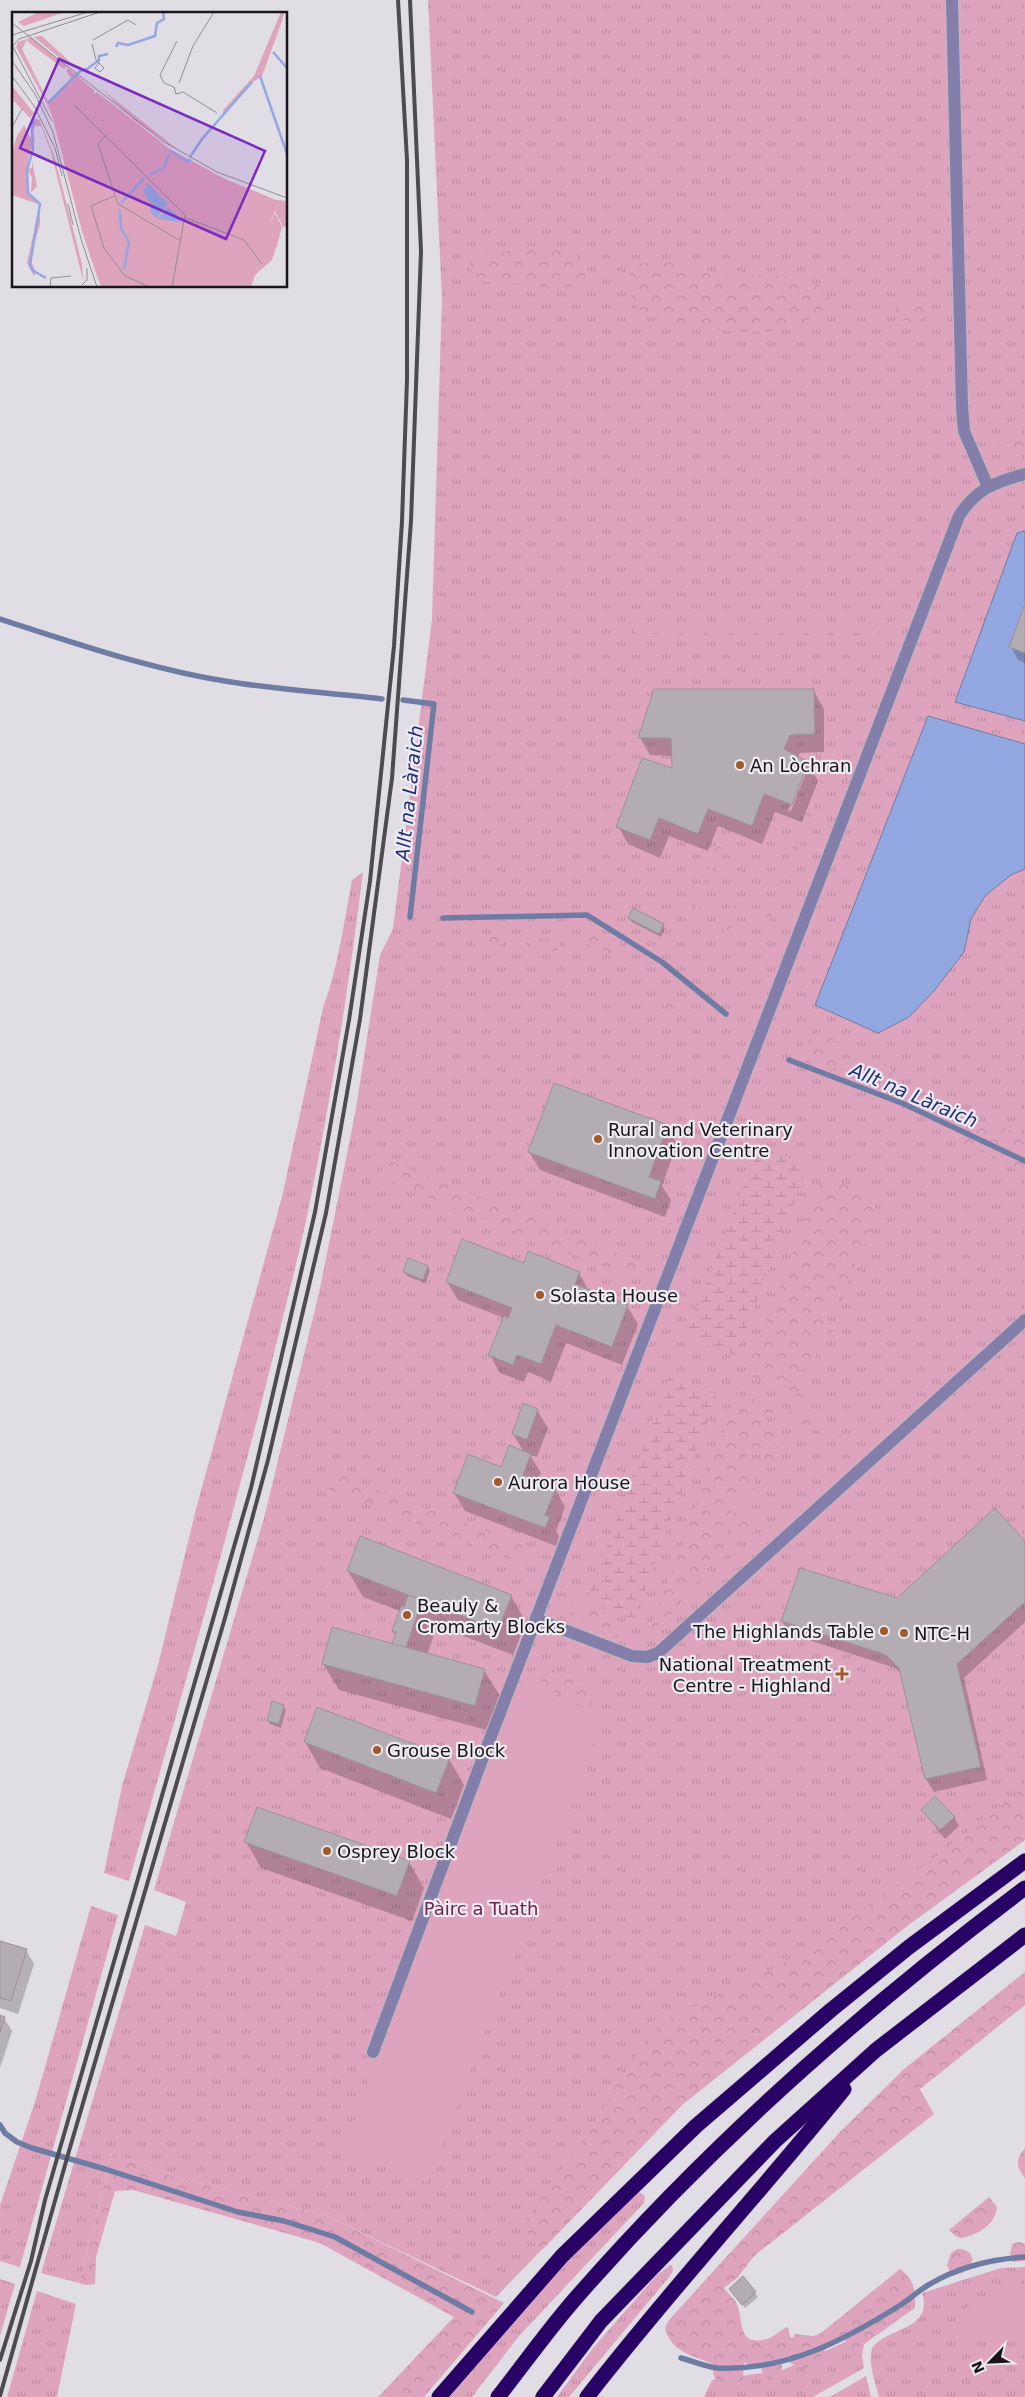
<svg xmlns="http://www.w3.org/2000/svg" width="1025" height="2397" font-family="'DejaVu Sans',sans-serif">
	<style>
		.grass { fill: url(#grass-tufts) }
		.forest { fill: url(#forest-crowns) }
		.wetland { fill: url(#wetland-marsh) }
		.park { fill: #dea3bd }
		.water { fill: #93a8e0; stroke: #6e7ca4 }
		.shadow { fill: #0003; fill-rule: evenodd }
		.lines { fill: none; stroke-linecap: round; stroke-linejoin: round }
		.stream { stroke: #6e7ca4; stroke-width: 5.5 }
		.building { fill: #b3acb2; stroke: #999298 }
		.minor-casing { stroke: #bdb9c0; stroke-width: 14 }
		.highway-casing { stroke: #bdb9c0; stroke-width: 16 }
		.minor { stroke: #837eaa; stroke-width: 12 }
		.highway { stroke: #280264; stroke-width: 15 }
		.rail { stroke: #4d4b4f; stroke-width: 4 }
		.poi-dot { fill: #9e5a2c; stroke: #eeeaf2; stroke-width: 2 }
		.labels { text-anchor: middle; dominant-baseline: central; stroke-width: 4.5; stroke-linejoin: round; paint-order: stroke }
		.poi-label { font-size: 18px; fill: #181619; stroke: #eeeaf2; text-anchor: start }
		.park-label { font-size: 18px; fill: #6f244c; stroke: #eeeaf2 }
		.water-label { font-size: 19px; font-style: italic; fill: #1f2f71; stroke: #eeeaf2 }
		.inset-river { fill: none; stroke: #93a8e0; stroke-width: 2.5 }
		.inset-road { fill: none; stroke: #918d93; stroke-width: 1 }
		.view { fill: #7b2cbf; fill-opacity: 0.15; stroke: #7b2cbf; stroke-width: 2.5 }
		.inset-edge { fill: none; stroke: #181619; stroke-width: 2.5 }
	</style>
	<defs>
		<pattern id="grass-tufts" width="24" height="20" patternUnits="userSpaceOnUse" patternTransform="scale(1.25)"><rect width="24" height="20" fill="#dea3bd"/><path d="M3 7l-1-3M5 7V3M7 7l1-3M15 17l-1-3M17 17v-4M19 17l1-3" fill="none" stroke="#be8ca2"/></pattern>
		<pattern id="forest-crowns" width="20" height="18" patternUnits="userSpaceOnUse" patternTransform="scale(1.25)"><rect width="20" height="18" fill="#dea3bd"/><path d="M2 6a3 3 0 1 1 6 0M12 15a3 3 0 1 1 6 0" fill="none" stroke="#be8ca2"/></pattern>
		<pattern id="wetland-marsh" width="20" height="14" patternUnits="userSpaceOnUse" patternTransform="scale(1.25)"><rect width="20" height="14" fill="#dea3bd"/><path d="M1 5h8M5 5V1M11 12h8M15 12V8" fill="none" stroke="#be8ca2"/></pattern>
	</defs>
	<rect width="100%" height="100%" fill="#e1dde5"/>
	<!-- grass -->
	<g class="grass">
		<polygon points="428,0 1025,0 1025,1840 907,1926 683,2104 496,2297 327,2216 171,2176 112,2153 79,2283 41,2273 145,1925 176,1936 186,1902 154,1890 264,1518 319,1293 355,1114 380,955 393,929 432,619 442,299"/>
		<path d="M363 872C350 979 333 1086 312 1191 302 1244 288 1296 275 1349 231 1527 179 1704 129 1881L104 1873 122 1786 158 1665 196 1509 282 1197 323 1008C338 967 344 923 352 880Z"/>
		<polygon points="91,1906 118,1915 20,2267 0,2261 0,2205 35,2102"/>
		<polygon points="638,2191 645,2196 644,2203 519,2336 472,2397 448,2397 563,2266"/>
		<polygon points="670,2265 672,2265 673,2271 670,2276 569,2397 557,2397 593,2348 656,2276"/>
		<path d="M1025 2267V2397H879C875 2382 868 2363 872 2348 888 2327 934 2330 922 2293L1001 2268Z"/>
		<polygon points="0,2279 15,2284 0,2336"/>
		<polygon points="37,2291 76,2304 57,2397 7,2397"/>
		<polygon points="915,2297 915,2308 864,2344 862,2356 864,2368 813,2397 704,2397 712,2380 783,2370 843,2343"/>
		<polygon points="866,2376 871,2397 830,2397"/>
	</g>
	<!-- forest -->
	<g class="forest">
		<polygon points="552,244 576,254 586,274 578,286 551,290 531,284 474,281 469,259 480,255"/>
		<path d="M662 259 728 280 771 274 820 285 833 303C821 311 807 324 794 328 764 336 657 331 637 307 627 296 630 279 631 266Z"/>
		<polygon points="906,302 920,304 927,313 916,324 903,321 891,312"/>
		<polygon points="1025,439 1025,447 1001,453 995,449 997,445"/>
		<polygon points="881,628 878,635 637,634 633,629"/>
		<polygon points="819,780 824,782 759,947 754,949"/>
		<polygon points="718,842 722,847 698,912 692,916"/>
		<polygon points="734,904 739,908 729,934 722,935"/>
		<path d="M594 930C610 936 622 942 629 958L615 956 581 941 584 931Z"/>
		<path d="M476 937H499L507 941C494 949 486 948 472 943Z"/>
		<polygon points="540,937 560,943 556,952 546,950 539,952 531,946 530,941"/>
		<polygon points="664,993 673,996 682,1003 683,1011 675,1014 659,999"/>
		<path d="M818 1032C837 1038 840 1044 839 1064L826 1074H813L804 1060 801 1046Z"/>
		<polygon points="887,1063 895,1077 894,1092 887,1089 875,1073 879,1064"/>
		<polygon points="990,1124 1011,1131 1025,1140 1025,1176 1000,1159 964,1145 962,1138"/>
		<polygon points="391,1162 576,1234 641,1265 636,1279 621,1275 591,1261 407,1190 389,1180 380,1165"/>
		<polygon points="823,1176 871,1195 878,1220 858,1257 842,1301 824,1312 834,1331 821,1337 812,1343 817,1359 814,1368 786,1372 784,1380 805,1388 805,1396 746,1375"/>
		<path d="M738 1394C762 1402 843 1424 850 1447H843C827 1432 788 1416 766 1415L762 1420 774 1429V1442L780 1451 775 1464 765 1461 757 1449H749L745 1460 758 1487 733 1503 731 1512 756 1516 753 1532 741 1539 739 1532 731 1528 724 1536 733 1551 708 1568 670 1615 649 1632Z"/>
		<polygon points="326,1473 340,1475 529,1548 523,1564 322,1487"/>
		<polygon points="575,1602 623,1623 617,1638 567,1617"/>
		<polygon points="548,1667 599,1689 590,1707 540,1687"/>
		<polygon points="1025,1787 1025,1840 907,1926 683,2104 543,2249 528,2237 529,2217 547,2188 593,2127 615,2087 651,2034 673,2016 771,1970 816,1943 926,1864"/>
		<path d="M1025 1972V2005L920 2089 934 2114 754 2256 738 2277 724 2288C728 2294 734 2298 737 2304 744 2320 736 2347 767 2339 775 2337 780 2329 788 2327L790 2337 793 2338 795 2334 814 2336 821 2333 900 2269C911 2277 918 2289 913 2303 900 2305 898 2315 891 2324 884 2334 868 2334 863 2346L852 2348 841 2336 829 2343 821 2357 806 2369 790 2363 787 2359 782 2360V2378L776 2381 764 2377 761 2368 744 2363 743 2379 740 2383 725 2386 717 2383 713 2373V2364C693 2355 671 2353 665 2328L669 2320 840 2132 904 2069Z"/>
		<path d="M1025 2148V2178C1016 2167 1015 2159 1025 2148Z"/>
		<polygon points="112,2153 171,2176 327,2216 504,2303 424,2397 378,2397 454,2317 320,2243 133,2190 115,2191 96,2257 95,2284 86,2285 79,2283"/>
		<path d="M989 2197 997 2207C995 2225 978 2234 962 2238L957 2237 949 2230Z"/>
		<polygon points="1019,2242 1025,2244 1025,2261 1013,2262 1010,2254 1012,2244"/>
		<path d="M957 2249C966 2249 970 2251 973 2260L964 2272 955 2275 950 2272 947 2265 951 2253Z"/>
	</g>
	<!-- wetland -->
	<g class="wetland">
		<polygon points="760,1145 808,1165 736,1356 685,1336"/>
		<polygon points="670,1375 717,1395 633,1621 587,1599"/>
	</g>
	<!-- park -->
	<g class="park">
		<polygon points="517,1683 605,1716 428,2183 344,2150 432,1904"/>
		<polygon points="1022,2282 1023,2288 1025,2288 1025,2335 978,2341 963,2337 954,2315 1000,2288"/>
	</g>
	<!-- water -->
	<g class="water">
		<polygon points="1025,531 1025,721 955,702 1017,533"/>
		<polygon points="928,716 1025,744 1025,869 1011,875 985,896 971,919 964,952 933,992 909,1017 878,1033 815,1005"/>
	</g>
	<!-- shadow -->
	<g class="shadow">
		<polygon points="1025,608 1025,663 1018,660 1011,647"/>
		<path d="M814 691 824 709V752L800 753 797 758 807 763 818 781 802 822 775 812 762 844 718 826 708 851 669 836 660 858 628 844 618 826 674 769 673 756 650 755 640 738ZM803 772H806L791 811 788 810Z"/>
		<polygon points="629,918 663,925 665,929 661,937 632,922"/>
		<polygon points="667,1126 677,1144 662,1186 671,1200 665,1217 540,1170 529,1152"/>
		<polygon points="409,1260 428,1267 430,1271 425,1283 407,1276 404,1271"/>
		<polygon points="524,1265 579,1273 589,1291 627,1306 638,1324 622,1365 566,1343 551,1382 528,1372 524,1382 500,1373 490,1355 504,1318 458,1300 447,1282"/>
		<polygon points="537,1410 548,1428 537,1457 530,1455 541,1473 537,1482 555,1489 565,1507 556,1531 559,1536 556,1546 465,1511 454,1493 501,1469 524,1452 513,1434"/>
		<polygon points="1025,1543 1025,1622 964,1678 987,1780 934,1792 926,1779 902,1675 895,1668 790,1634 782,1621 898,1599"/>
		<polygon points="348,1571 511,1596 526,1622 513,1655 437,1626 427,1655 484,1670 500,1696 490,1731 339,1690 323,1664 393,1645 396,1635 393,1631 400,1611 363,1597"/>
		<polygon points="283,1706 286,1710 281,1728 270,1724 268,1720"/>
		<polygon points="305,1742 449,1759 464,1785 451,1819 320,1768"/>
		<polygon points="922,1810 954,1818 959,1826 945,1839"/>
		<polygon points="246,1842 409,1862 424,1888 412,1921 261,1868"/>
		<polygon points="0,1942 26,1950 34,1964 18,2014 0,2008"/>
		<polygon points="0,2016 4,2018 12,2031 0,2068"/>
		<polygon points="743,2278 758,2297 745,2308 730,2289"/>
	</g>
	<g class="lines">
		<!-- stream -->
		<g class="stream">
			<path d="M0 619C75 643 152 670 231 682 281 690 332 693 382 699"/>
			<polyline points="403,700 434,704 410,917"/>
			<polyline points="443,918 587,915 662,962 726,1014"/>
			<polyline points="789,1060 904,1104 1025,1161"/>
			<polyline points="0,2125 5,2133 17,2142 32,2148 105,2169 238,2212 284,2221 335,2237 472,2312"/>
			<path d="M681 2358C693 2361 706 2367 718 2368 786 2371 843 2341 899 2306 910 2299 919 2290 930 2284 959 2267 993 2259 1025 2257"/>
		</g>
	</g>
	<!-- building -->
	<g class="building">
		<polygon points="1025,604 1025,653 1009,647"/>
		<polygon points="654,689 814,689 815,734 790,735 784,749 808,762 792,805 764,794 752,826 708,809 698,834 659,818 650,840 616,827 642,758 672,768 671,738 638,738"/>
		<polygon points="633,908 664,924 659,934 628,918"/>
		<polygon points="554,1083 668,1125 649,1177 661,1181 655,1199 528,1152"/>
		<polygon points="462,1239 524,1263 528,1251 580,1272 575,1284 628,1305 612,1347 556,1325 541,1364 517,1355 513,1365 488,1355 504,1316 508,1318 512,1308 446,1282"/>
		<polygon points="408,1258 428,1266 423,1280 403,1272"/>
		<polygon points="523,1403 538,1409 527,1440 512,1434"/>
		<polygon points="509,1445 531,1454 523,1475 556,1488 545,1515 550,1517 545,1528 453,1493 468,1454 501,1467"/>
		<polygon points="995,1508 1025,1541 1025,1602 957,1664 981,1767 925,1779 899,1668 886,1655 781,1621 800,1568 897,1598"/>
		<polygon points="360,1536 512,1595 498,1630 347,1571"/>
		<polygon points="408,1595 422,1600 406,1648 392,1644 396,1632 392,1631 401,1606 404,1607"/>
		<polygon points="332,1627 485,1669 475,1706 322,1664"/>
		<polygon points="272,1701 284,1705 279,1724 267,1721"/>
		<polygon points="317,1707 450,1758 436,1793 304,1742"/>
		<polygon points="935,1796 955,1817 940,1830 921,1810"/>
		<polygon points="257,1807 410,1861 397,1896 244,1842"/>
		<polygon points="0,1941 27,1949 11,2001 0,1998"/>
		<polygon points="0,2015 5,2017 0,2032"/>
		<polygon points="743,2276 756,2292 742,2305 729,2289"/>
	</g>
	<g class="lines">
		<defs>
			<g id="minor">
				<polyline points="952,0 962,407 964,431 988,487"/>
				<polyline points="536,1619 632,1656 647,1657 658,1653 1025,1320"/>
				<path d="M373 2052 488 1744 959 516C976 489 995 482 1025 474"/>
			</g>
			<g id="highway">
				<polyline points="439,2397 562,2256 696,2126 831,2010 909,1947 1025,1861"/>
				<path d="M498 2397C524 2364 548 2330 575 2299 709 2145 862 2010 1025 1888"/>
				<polyline points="543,2397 601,2321 775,2141 876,2050 1025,1935"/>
				<path d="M587 2397C669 2291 760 2193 844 2089"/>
			</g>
		</defs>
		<!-- minor casing -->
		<use href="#minor" class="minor-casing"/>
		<!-- highway casing -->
		<use href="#highway" class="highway-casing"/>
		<!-- minor -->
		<use href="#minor" class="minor"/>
		<!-- highway -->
		<use href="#highway" class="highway"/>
		<!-- rail -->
		<g class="rail">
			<polyline points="0,2360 31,2261 45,2200 251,1488 315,1212 349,1020 370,881 394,646 402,521 407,380 407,160 398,0"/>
			<polyline points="0,2396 69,2151 225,1618 268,1460 326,1213 360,1019 392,778 411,521 421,251 410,0"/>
		</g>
	</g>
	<!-- markers -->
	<g class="poi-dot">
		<circle cx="740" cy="765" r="5"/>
		<circle cx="598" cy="1139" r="5"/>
		<circle cx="540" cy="1295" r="5"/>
		<circle cx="498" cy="1482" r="5"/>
		<circle cx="407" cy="1615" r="5"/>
		<circle cx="884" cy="1631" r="5"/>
		<circle cx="904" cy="1633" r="5"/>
		<path d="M839.5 1666.5h5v5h5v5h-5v5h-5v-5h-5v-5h5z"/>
		<circle cx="377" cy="1750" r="5"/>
		<circle cx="327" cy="1851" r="5"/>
	</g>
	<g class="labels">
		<!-- poi labels -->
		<g class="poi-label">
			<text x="750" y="765">An Lòchran</text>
			<text x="608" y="1129">Rural and Veterinary<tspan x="608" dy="21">Innovation Centre</tspan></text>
			<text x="550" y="1295">Solasta House</text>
			<text x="508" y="1482">Aurora House</text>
			<text x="417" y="1605">Beauly &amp;<tspan x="417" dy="21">Cromarty Blocks</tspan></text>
			<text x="874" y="1631" text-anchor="end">The Highlands Table</text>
			<text x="914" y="1633">NTC-H</text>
			<text x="831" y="1664" text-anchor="end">National Treatment<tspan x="831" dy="21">Centre - Highland</tspan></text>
			<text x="387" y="1750">Grouse Block</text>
			<text x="337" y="1851">Osprey Block</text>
		</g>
		<!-- park labels -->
		<g class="park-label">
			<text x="481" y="1908">Pàirc a Tuath</text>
		</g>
		<!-- water labels -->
		<g class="water-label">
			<text transform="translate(409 793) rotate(-84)">Allt na Làraich</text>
			<text transform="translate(914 1095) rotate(23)">Allt na Làraich</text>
		</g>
	</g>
	<!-- overview -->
	<g transform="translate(12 12)">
		<rect width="275" height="275" fill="#e1dde5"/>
		<path d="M30 24 58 50 56 53 22 25ZM19 25 55 55 52 57 16 30 15 27ZM56 56 82 78V82L85 80 158 137 211 166 264 188 275 189V214L271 215 263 199 256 217 263 201 270 215 265 233 260 248 243 263 239 275H89L70 219 46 117 36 94 63 67 54 59ZM88 76 164 136V137L123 109ZM12 113 21 131 14 156 16 181 26 192 0 183V140L6 121 14 123 7 121Z" fill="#dea3bd"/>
		<path d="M27 0H53L12 14 6 10ZM269 0H272L270 9 250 64 241 70 211 103V98L242 64ZM15 27 10 37 36 89 60 67 54 59 64 66 36 94 4 35 6 30ZM0 67 1 75 22 101 18 106 0 87ZM39 100 53 117 71 207 80 212 71 211 85 238 80 241 82 246 87 244 92 249 84 252 87 259 102 256 104 261 108 262 105 265 86 267 70 219ZM27 107 42 143 70 252 71 268 39 140 29 114H23L21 120 23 130 19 127 20 110ZM20 149 25 174 19 181 20 165 15 157 20 156ZM28 192V212L18 247 24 260 22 264 15 251ZM222 235 230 251 242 258V261L226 253 220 238Z" fill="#dea3bd"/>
		<path d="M55 86 89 119 82 125 49 92ZM12 144 16 146 15 162 0 154 4 145Z" fill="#dea3bd"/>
		<path d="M136 171 156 192 144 206 139 201 138 190 131 179ZM156 195 168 206V210L146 207Z" fill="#93a8e0"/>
		<path class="inset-river" d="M104 35 106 31 116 33 143 24 145 11 152 7 151 0M261 40 275 56M248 64 275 142M36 91 68 59 75 57 87 48V44L96 42M24 107 20 115 21 138 15 158 16 181 28 192 18 253 20 258 34 266M159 139 176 150 178 147M178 145 190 127 240 70M138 163 152 155 157 142M109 191 132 166M108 198 109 216 117 230 112 257"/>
		<path class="inset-road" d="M0 11 152 130 205 160 275 186M0 23 76 0M81 28 116 8 124 13M80 32 84 48 92 56 88 60 83 56 87 51M1 34 7 27 88 0M1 35 40 109M0 49 23 82 41 120 69 227 85 275M0 64 22 94 43 136M167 71 181 34 202 0M162 75 152 71 148 63 165 29M162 75 164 82 171 80 205 101M62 93 173 203 160 275M0 115 10 97M93 124 86 132 106 192 169 229M43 136 50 164M102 184 79 194 92 236 113 264 138 275M56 192 61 213M174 206 232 228 250 252M70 273 75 268V256M38 275 39 266 59 264"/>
		<path class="view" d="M47 47 253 139 214 227 8 136Z"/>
		<rect width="275" height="275" class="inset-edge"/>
	</g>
	<!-- north arrow -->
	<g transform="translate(990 2362) rotate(246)" stroke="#eeeaf2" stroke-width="4" paint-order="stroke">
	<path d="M0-4L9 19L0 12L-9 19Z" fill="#181619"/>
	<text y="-8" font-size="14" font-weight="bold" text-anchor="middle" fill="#181619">N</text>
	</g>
</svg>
